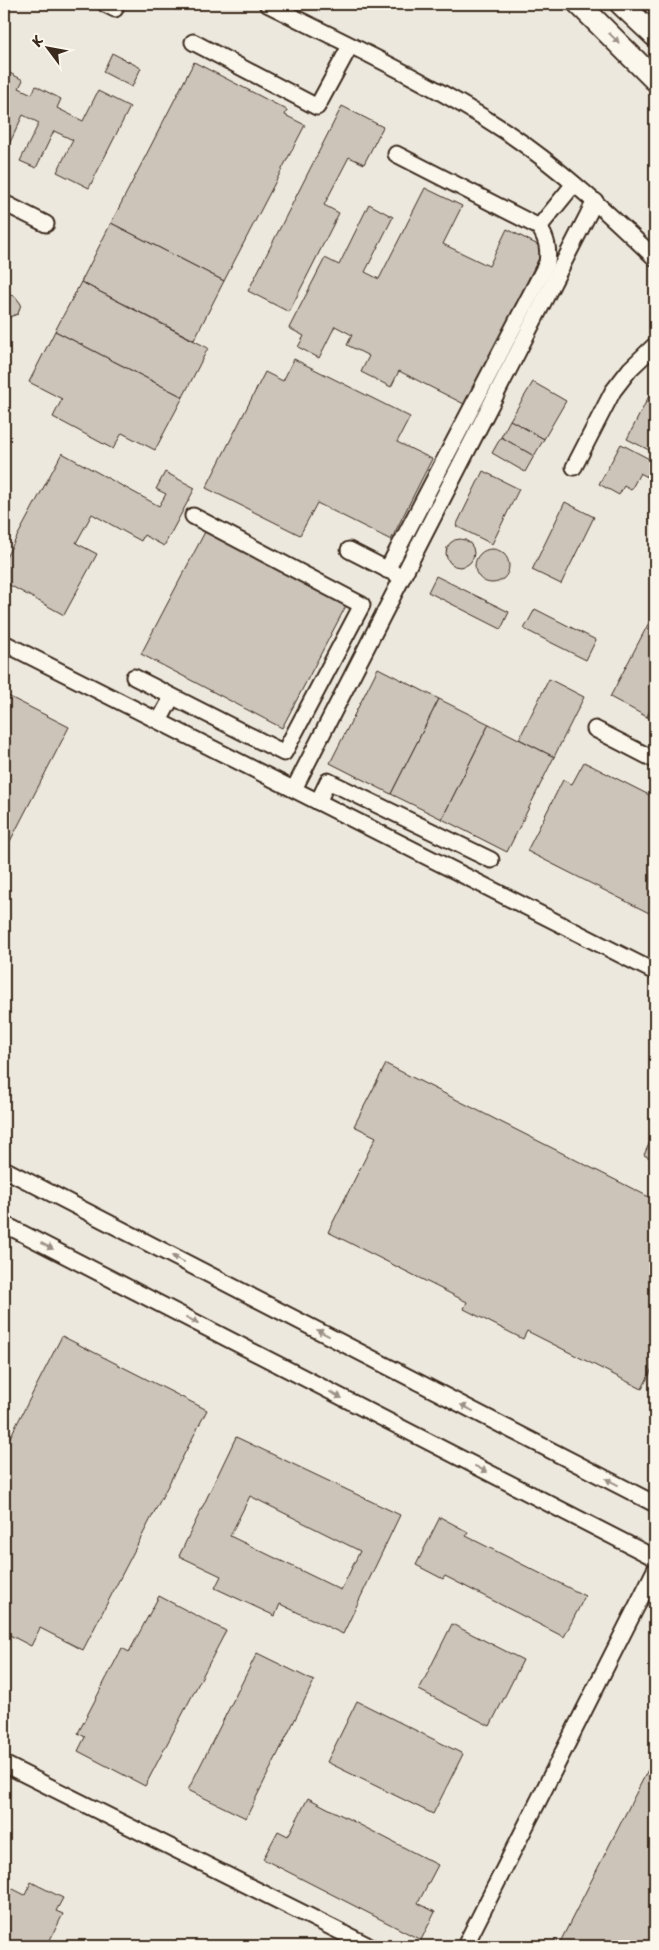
<svg xmlns="http://www.w3.org/2000/svg" width="659" height="1950" font-family="Sriracha,sans-serif">
	<style>
		.built { fill: #ede8dd }
		.building { fill: #ccc4b9; stroke: #3b2a1e; fill-rule: evenodd }
		.lines { fill: none; stroke-linecap: round; stroke-linejoin: round }
		.minor-casing { stroke: #3b2a1e; stroke-width: 19 }
		.highway-casing { stroke: #3b2a1e; stroke-width: 25 }
		.minor { stroke: #fbf7ec; stroke-width: 15 }
		.highway { stroke: #fbf7ec; stroke-width: 21 }
		.oneway { fill: #9b9085 }
	</style>
	<rect width="100%" height="100%" fill="#fbf7ec"/>
	<filter id="ink" filterUnits="userSpaceOnUse"><feTurbulence type="fractalNoise" baseFrequency=".02" numOctaves="2"/><feDisplacementMap in="SourceGraphic" scale="10" xChannelSelector="R" yChannelSelector="G"/><feConvolveMatrix kernelMatrix="1 2 1 2 8 2 1 2 1" color-interpolation-filters="sRGB"/></filter>
	<g filter="url(#ink)">
		<!-- built -->
		<rect class="built" x="4" y="4" width="651" height="1942"/>
		<!-- building -->
		<g class="building">
			<polygon points="112,53 141,68 132,87 103,72"/>
			<polygon points="194,62 287,110 285,115 305,125 224,281 111,223"/>
			<polygon points="4,70 23,80 19,88 32,94 36,86 61,99 57,108 83,121 98,91 130,107 89,188 57,172 73,140 54,131 36,168 20,161 39,123 23,115 4,155"/>
			<polygon points="342,106 383,127 364,164 349,157 324,205 339,213 289,312 248,291"/>
			<polygon points="425,188 462,206 443,244 489,266 507,229 544,248 466,405 399,371 391,387 361,372 369,356 347,345 352,335 335,326 319,358 298,347 304,336 289,328 325,258 339,265 369,204 393,217 365,272 379,279"/>
			<polygon points="111,223 224,281 194,340 81,282"/>
			<polygon points="81,282 208,348 183,397 55,331"/>
			<polygon points="10,295 15,296 21,304 18,314 9,317 4,316 4,296"/>
			<polygon points="55,331 183,397 155,450 122,433 113,449 53,417 62,399 29,382"/>
			<polygon points="294,359 410,417 397,442 432,459 391,540 317,503 300,535 206,488 265,372 283,381"/>
			<polygon points="533,382 566,401 544,439 510,420"/>
			<polygon points="650,394 655,396 653,452 627,439"/>
			<polygon points="510,420 544,439 534,456 501,437"/>
			<polygon points="501,437 534,456 525,472 492,453"/>
			<polygon points="621,444 655,462 655,481 640,473 631,490 624,486 619,495 599,484"/>
			<polygon points="62,453 159,506 166,494 156,489 165,472 195,488 164,546 144,535 141,541 92,514 76,543 97,554 64,615 4,582 4,561"/>
			<polygon points="483,471 519,489 492,544 456,526"/>
			<polygon points="565,502 594,517 561,584 532,570"/>
			<polygon points="207,528 348,602 282,728 141,654"/>
			<circle cx="460" cy="553" r="14"/>
			<circle cx="492" cy="566" r="17"/>
			<polygon points="436,576 509,612 501,629 428,592"/>
			<polygon points="535,609 596,640 586,660 524,629"/>
			<polygon points="655,611 655,701 647,717 610,697"/>
			<polygon points="378,668 439,699 391,794 330,763"/>
			<polygon points="549,679 584,697 554,757 519,739"/>
			<polygon points="4,694 69,727 4,853"/>
			<polygon points="439,699 489,724 442,819 391,794"/>
			<polygon points="655,701 655,721 647,717"/>
			<polygon points="489,724 554,757 507,852 442,819"/>
			<polygon points="584,762 655,798 655,916 527,851 563,780 572,784"/>
			<polygon points="386,1064 655,1200 655,1363 642,1389 527,1331 523,1339 464,1309 467,1302 328,1232 376,1137 354,1126"/>
			<polygon points="655,1131 655,1161 644,1155"/>
			<polygon points="62,1336 207,1410 83,1650 40,1628 31,1646 4,1632 4,1622 9,1612 4,1610 4,1449"/>
			<path d="M236 1437 400 1515 343 1634 280 1604 275 1616 215 1588 221 1576 179 1556ZM250 1496 360 1551 341 1590 230 1536Z"/>
			<polygon points="440,1517 468,1532 466,1536 585,1596 564,1637 445,1576 443,1579 416,1565"/>
			<polygon points="159,1596 226,1631 145,1786 78,1751 85,1737 78,1733 122,1648 129,1652"/>
			<polygon points="452,1624 523,1660 490,1726 419,1690"/>
			<polygon points="257,1653 314,1681 246,1818 188,1790"/>
			<polygon points="357,1701 463,1754 433,1814 327,1762"/>
			<polygon points="655,1756 655,1946 558,1946"/>
			<polygon points="308,1798 438,1865 418,1903 435,1912 421,1940 263,1859 278,1831 288,1836"/>
			<polygon points="31,1882 63,1898 56,1911 63,1914 47,1946 4,1946 4,1888 5,1885 25,1895"/>
		</g>
		<g class="lines">
			<defs>
				<g id="minor">
					<polyline points="105,4 115,9"/>
					<path d="M267 4C347 44 430 82 505 131 559 167 608 213 655 258"/>
					<polyline points="193,42 317,107 350,46"/>
					<polyline points="4,203 46,224"/>
					<polyline points="539,227 574,184"/>
					<polyline points="574,467 613,391 630,369 655,345"/>
					<polyline points="349,550 394,573"/>
					<path d="M387 570 547 263C549 249 547 239 539 227L396 154"/>
					<polyline points="4,643 655,972"/>
					<polyline points="134,677 284,753 362,605 193,516"/>
					<polyline points="159,721 172,697"/>
					<polyline points="595,729 655,760"/>
					<polyline points="294,789 595,201"/>
					<polyline points="318,802 328,781 491,860"/>
					<polyline points="4,1169 655,1504"/>
					<polyline points="4,1224 655,1558"/>
					<polyline points="4,1764 369,1946"/>
					<polyline points="465,1946 655,1570"/>
				</g>
				<g id="highway">
					<polyline points="579,4 655,80"/>
					<polyline points="621,4 655,36"/>
				</g>
			</defs>
			<!-- minor casing -->
			<use href="#minor" class="minor-casing"/>
			<!-- highway casing -->
			<use href="#highway" class="highway-casing"/>
			<!-- minor -->
			<use href="#minor" class="minor"/>
			<!-- highway -->
			<use href="#highway" class="highway"/>
		</g>
		<!-- one-way arrows -->
		<defs><path id="oneway-solid" d="M-6-.8H1V-3.2L6.5 0L1 3.2V.8H-6Z" transform="scale(1.25)"/></defs>
		<g class="oneway">
			<use href="#oneway-solid" transform="translate(614 38) rotate(45)"/>
			<use href="#oneway-solid" transform="translate(47 1246) rotate(27)"/>
			<use href="#oneway-solid" transform="translate(178 1259) rotate(-153)"/>
			<use href="#oneway-solid" transform="translate(192 1320) rotate(27)"/>
			<use href="#oneway-solid" transform="translate(323 1333) rotate(-153)"/>
			<use href="#oneway-solid" transform="translate(336 1395) rotate(27)"/>
			<use href="#oneway-solid" transform="translate(467 1408) rotate(-153)"/>
			<use href="#oneway-solid" transform="translate(481 1469) rotate(27)"/>
			<use href="#oneway-solid" transform="translate(612 1482) rotate(-153)"/>
		</g>
	</g>
	<!-- margin -->
	<rect width="659" height="1950" fill="none" stroke="#fbf7ec" stroke-width="20"/>
	<rect x="10" y="10" width="639" height="1930" fill="none" stroke="#3b2a1e" stroke-width="2" filter="url(#ink)"/>
	<!-- north arrow -->
	<g transform="translate(48 48) rotate(302)" stroke="#fbf7ec" stroke-width="4" paint-order="stroke">
	<path d="M0-4L9 19L0 12L-9 19Z" fill="#3b2a1e"/>
	<text y="-8" font-size="14" font-weight="bold" text-anchor="middle" fill="#3b2a1e">K</text>
	</g>
</svg>
